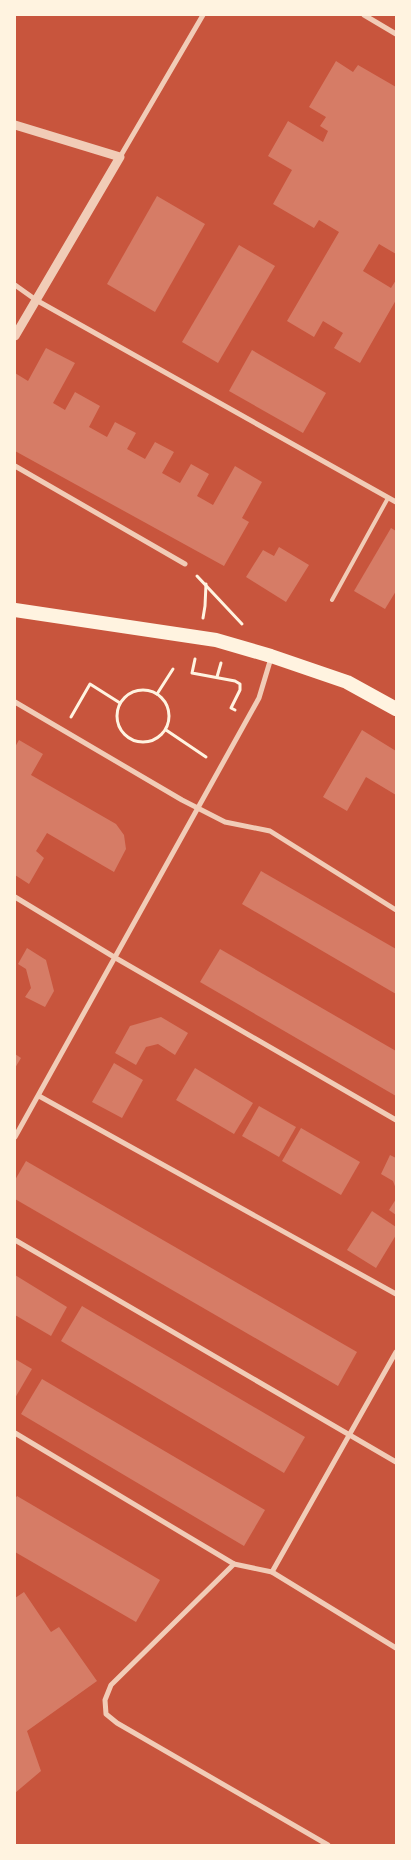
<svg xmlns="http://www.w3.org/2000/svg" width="411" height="1860" font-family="'IBM Plex Sans',sans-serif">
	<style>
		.building { fill: #d67c66 }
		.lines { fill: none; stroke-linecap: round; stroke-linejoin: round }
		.path { stroke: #fff3e0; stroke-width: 3 }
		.service { stroke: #f1ccb7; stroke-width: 4 }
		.minor { stroke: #f1ccb7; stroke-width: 5 }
		.tertiary { stroke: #f1ccb7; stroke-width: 9 }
		.trunk { stroke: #fff3e0; stroke-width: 14 }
	</style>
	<rect width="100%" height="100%" fill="#c8553d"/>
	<!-- building -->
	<g class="building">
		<polygon points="336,61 353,72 358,65 396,87 396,254 379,244 363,271 391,288 396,280 396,300 360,363 334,348 343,333 323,321 314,337 287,321 339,232 319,220 314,228 273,204 292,170 268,156 288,121 323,142 328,131 320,126 326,117 309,107"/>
		<polygon points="157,196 205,224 155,312 107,284"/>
		<polygon points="239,245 275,266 218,363 182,342"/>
		<polygon points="46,348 75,363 53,403 65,410 75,392 100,406 89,427 107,437 115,422 136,433 127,449 145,459 155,442 174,452 162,473 180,483 191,464 209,474 197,496 213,505 235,466 262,482 242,518 249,522 224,566 15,451 15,373 28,381"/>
		<polygon points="252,350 326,393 303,433 229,391"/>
		<polygon points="391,528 396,531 396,591 385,609 354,591"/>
		<polygon points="279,547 309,565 286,602 246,577 263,550 274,556"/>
		<polygon points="362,730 396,751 396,795 366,777 347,811 323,797"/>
		<polygon points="19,740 43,754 31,775 116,824 124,835 126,849 114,872 47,833 36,851 44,858 29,884 15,875 15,747"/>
		<polygon points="261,871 396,949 396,994 242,904"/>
		<polygon points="27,948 46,960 54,991 45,1007 25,997 31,988 26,969 18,964"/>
		<polygon points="220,949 396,1051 396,1096 200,982"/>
		<polygon points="161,1017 188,1033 175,1055 158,1044 146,1047 136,1065 115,1053 130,1026"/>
		<polygon points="15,1054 21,1058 15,1068"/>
		<polygon points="114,1063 143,1080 122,1118 92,1102"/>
		<polygon points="195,1068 253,1103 234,1134 176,1100"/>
		<polygon points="259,1106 296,1127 279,1157 242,1136"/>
		<polygon points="301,1128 360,1162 341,1195 282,1161"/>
		<polygon points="390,1155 396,1158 396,1189 393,1181 381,1174"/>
		<polygon points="26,1161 357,1352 338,1386 15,1199 15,1180"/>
		<polygon points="396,1199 396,1215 389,1210"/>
		<polygon points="372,1211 396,1227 396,1235 376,1268 347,1250"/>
		<polygon points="15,1275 67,1307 51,1336 15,1315"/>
		<polygon points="82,1306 305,1437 284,1473 61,1341"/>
		<polygon points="15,1359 32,1369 15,1398"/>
		<polygon points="42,1379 265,1510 244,1546 21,1414"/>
		<polygon points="17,1496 160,1580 136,1622 15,1552 15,1499"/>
		<polygon points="24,1592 51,1632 59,1627 97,1681 27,1731 41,1771 15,1793 15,1598"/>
	</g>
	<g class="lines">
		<!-- path -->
		<g class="path">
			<polyline points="197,576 242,624"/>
			<polyline points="203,618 205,606 206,584"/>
			<polyline points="195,659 192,673 235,681 240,684 240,690 231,708 235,710"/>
			<polyline points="217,677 221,663"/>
			<circle cx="143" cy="716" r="26"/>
			<polyline points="157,694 173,669"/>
			<polyline points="71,717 90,684 120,703"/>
			<polyline points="166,730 206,757"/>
		</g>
		<!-- service -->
		<polyline class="service" points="332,600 388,498"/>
		<!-- minor -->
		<g class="minor">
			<polyline points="364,15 396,34"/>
			<polyline points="120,157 203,15"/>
			<polyline points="15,285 36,300 396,502"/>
			<polyline points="15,466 185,564"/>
			<polyline points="15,702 182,800 225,822 270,831 396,910"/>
			<polyline points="15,897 114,957 396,1120"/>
			<polyline points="39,1096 396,1294"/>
			<polyline points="15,1137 259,698 271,658"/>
			<polyline points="15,1240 396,1462"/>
			<polyline points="15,1433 234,1564 272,1572 396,1648"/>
			<polyline points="234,1564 111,1685 105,1700 106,1714 117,1723 328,1845"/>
			<polyline points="272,1572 396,1352"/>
		</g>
		<!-- tertiary -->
		<polyline class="tertiary" points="15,125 120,157 15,336"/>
		<!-- trunk -->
		<polyline class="trunk" points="15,610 216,640 271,656 347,682 396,709"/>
	</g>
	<!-- border -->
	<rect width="411" height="1860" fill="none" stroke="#fff3e0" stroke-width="32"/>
</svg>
